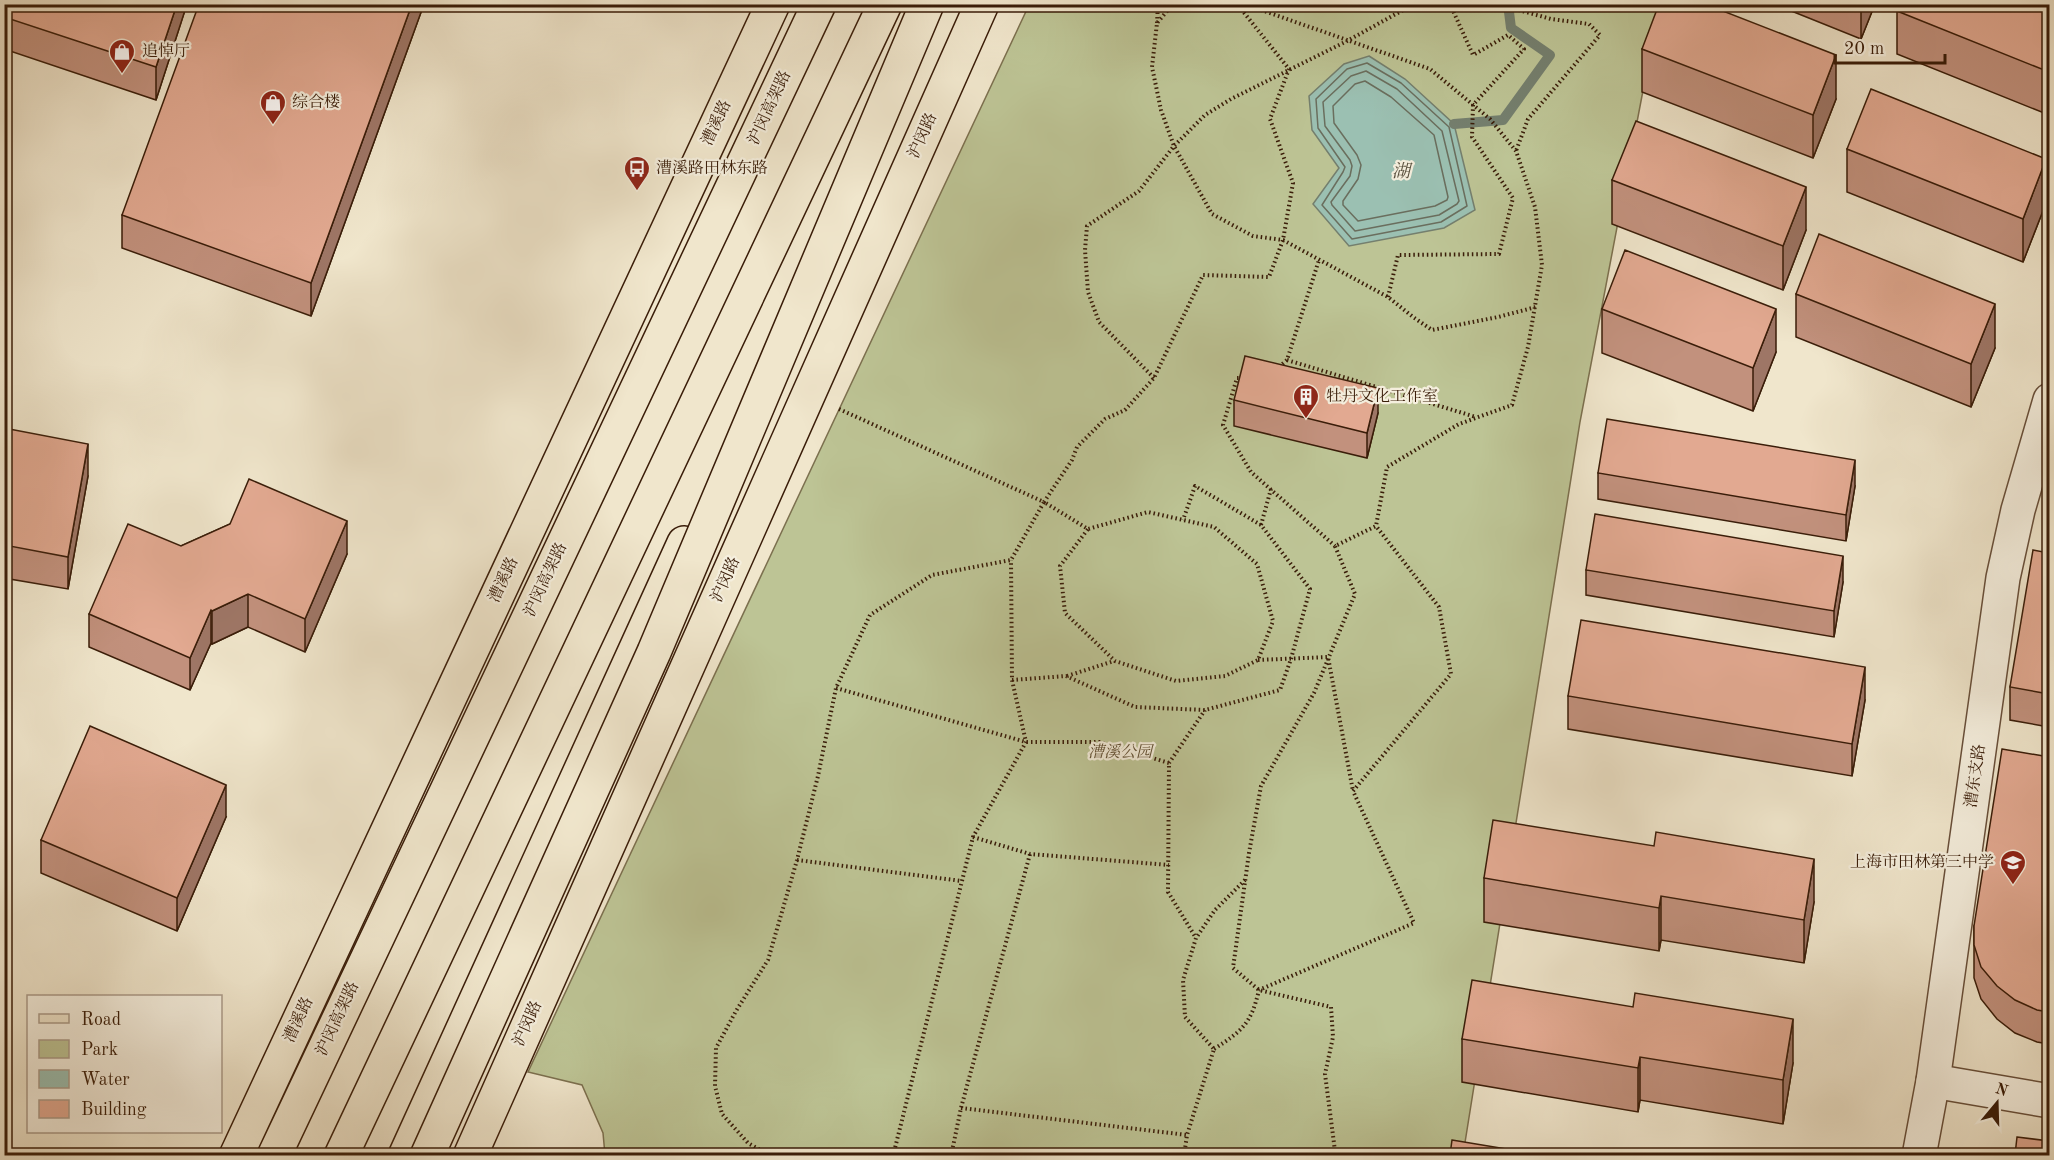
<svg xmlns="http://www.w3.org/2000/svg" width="2054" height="1160" font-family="'Old Standard TT','Noto Serif SC',serif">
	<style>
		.green { fill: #bdc495; stroke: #7c704f; stroke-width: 1.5 }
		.water { fill: #9bc0b2; stroke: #747f6e; stroke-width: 1.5 }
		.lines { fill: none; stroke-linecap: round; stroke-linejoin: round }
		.shore { stroke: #6a6e5e; stroke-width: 1.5 }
		.stream { stroke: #747f6e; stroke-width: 10 }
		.minor-casing { stroke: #684f3a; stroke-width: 36 }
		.major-casing { stroke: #3a1d09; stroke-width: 36 }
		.highway-casing { stroke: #3a1d09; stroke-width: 36 }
		.path { stroke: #3a1d09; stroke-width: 4; stroke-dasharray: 1.5 3; stroke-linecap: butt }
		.minor { stroke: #f5efde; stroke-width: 33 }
		.major { stroke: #f0e6cc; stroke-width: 33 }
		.highway { stroke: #f0e6cc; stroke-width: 33 }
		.highway-bridge-casing { stroke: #3a1d09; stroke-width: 36; stroke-linecap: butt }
		.highway-bridge { stroke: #f0e6cc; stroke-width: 33 }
		.wall { fill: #c2917d; stroke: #3a1d09; stroke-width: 1.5 }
		.shaded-wall { fill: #9e7666; stroke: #3a1d09; stroke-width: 1.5 }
		.building { fill: #e2a991; stroke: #3a1d09; stroke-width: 1.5 }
		.labels { text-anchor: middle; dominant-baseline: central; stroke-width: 4.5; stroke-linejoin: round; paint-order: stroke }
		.poi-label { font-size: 16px; fill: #3a1d09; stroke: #f5efde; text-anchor: start }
		.street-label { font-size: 16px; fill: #3a1d09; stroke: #f5efde }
		.park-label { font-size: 16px; font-style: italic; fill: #614f33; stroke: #f5efde }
		.water-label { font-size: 18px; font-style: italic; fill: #574e3c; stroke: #f5efde }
	</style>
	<rect width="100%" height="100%" fill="#f0e6cc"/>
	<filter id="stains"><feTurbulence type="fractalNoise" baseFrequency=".00333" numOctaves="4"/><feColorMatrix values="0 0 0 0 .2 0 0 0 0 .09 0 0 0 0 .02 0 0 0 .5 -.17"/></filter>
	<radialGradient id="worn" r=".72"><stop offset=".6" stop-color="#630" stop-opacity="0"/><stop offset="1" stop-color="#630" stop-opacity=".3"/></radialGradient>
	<!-- green -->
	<polygon class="green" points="1029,5 1664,5 1645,80 1580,422 1463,1155 605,1155 603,1133 582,1085 528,1072"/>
	<!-- water -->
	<polygon class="water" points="1369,56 1405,79 1454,124 1475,210 1444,228 1349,246 1313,204 1339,168 1312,130 1309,96 1344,64"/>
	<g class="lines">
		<!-- shore -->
		<g class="shore">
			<polygon points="1367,63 1401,83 1449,127 1467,206 1441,222 1352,239 1322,205 1343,172 1345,167 1318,128 1316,99 1347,69"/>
			<polygon points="1366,71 1397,89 1442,131 1459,201 1457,204 1439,215 1355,231 1332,205 1331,202 1350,176 1352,166 1350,160 1325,126 1323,102 1351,76"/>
			<polygon points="1365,81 1391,97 1434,135 1448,197 1447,200 1435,206 1358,221 1343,205 1343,201 1358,179 1361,165 1357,155 1334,123 1333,106 1355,84"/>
		</g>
		<!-- stream -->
		<polyline class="stream" points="1454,124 1503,120 1550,55 1511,28 1508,4"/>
		<defs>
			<g id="minor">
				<polyline points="1933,1081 2050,1101"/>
				<polyline points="1919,1156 1933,1081 2003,578 2018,510 2050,400"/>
			</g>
			<g id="major">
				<polyline points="236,1156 773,4"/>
				<polyline points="405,1156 684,543"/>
				<polyline points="470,1156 982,4"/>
			</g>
			<g id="highway">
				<polyline points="274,1156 819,4"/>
				<polyline points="341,1156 885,4"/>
			</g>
		</defs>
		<!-- minor casing -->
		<use href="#minor" class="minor-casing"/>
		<!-- major casing -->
		<use href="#major" class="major-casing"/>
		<!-- highway casing -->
		<use href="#highway" class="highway-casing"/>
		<!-- path -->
		<g class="path">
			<polyline points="1173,4 1157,23 1152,67 1161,110 1174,146 1212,214 1253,236 1283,240 1388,297 1413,317 1432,330 1498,317 1536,307"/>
			<polyline points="1244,4 1430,69 1490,119 1516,151 1535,207 1542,265 1528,347 1512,405 1459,424 1387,467 1376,526 1335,546 1355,594 1314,693 1261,786 1249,853 1233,968 1259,990 1331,1007 1333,1037 1325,1074 1335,1151 1313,1156"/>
			<polyline points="1497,4 1551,19 1589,24 1600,35 1528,119 1516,151"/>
			<polyline points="1157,23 1158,4"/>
			<polyline points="1388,297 1398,255 1499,254 1513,198 1472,137 1473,105 1524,49 1508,35 1473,55 1450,4"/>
			<polyline points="1287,360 1476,417"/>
			<polyline points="1279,367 1287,360 1319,260"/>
			<polyline points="1154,378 1099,322 1088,292 1085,250 1087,226 1139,191 1174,146 1205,115 1231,99 1347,41 1414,4"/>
			<polyline points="1243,378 1237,378 1223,425 1251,472 1335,546"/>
			<polyline points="839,409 1044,502 1072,460 1077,447 1105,419 1125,410 1154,378 1203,275 1269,277 1283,240 1293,183 1270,119 1289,69 1237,4"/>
			<polyline points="1261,525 1271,489"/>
			<polyline points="1258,660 1328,657 1353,791"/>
			<polyline points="1067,676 1114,661"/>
			<polyline points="1012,680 1066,676 1135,707 1205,710 1280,690 1291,659 1310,589 1261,525 1195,486 1183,520"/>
			<polyline points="836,688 1026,742 1099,742 1169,763 1168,892 1196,938"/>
			<polyline points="1169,763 1205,710"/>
			<polyline points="973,837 1030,854 1169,865"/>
			<polyline points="797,860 962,881"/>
			<path d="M1214 1049C1242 1031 1251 1024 1259 990L1414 923 1353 791 1451 674 1439 607 1376 526"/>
			<polyline points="961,1108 1187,1135"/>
			<polyline points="771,1156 748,1143 722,1114 715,1086 716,1048 736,1011 768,960 797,860 818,776 836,688 870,615 932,575 1011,560 1044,502 1088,529 1060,566 1065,613 1115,661 1176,681 1225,676 1258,660 1273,621 1257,564 1214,527 1148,512 1088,529"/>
			<polyline points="893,1156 973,837 1026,742 1012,680 1011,560"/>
			<polyline points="951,1156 961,1108 1030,854"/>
			<polyline points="1184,1156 1187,1135 1214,1049 1185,1017 1183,980 1196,938 1215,910 1245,880"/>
		</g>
		<!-- minor -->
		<use href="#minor" class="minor"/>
		<!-- major -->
		<use href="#major" class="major"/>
		<!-- highway -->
		<use href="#highway" class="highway"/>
		<defs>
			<polyline id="highway-bridge" points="427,1156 654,652 927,4"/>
		</defs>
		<!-- highway-bridge casing -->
		<use href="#highway-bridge" class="highway-bridge-casing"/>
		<!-- highway-bridge -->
		<use href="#highway-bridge" class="highway-bridge"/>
	</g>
	<!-- wall -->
	<g class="wall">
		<polygon points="4,4 187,4 156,100 4,49"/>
		<polygon points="424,4 311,316 122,248 122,215"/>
		<polygon points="1774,4 1875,4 1861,39"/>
		<polygon points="2049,4 2049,115 1897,54 1897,11"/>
		<polygon points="1642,49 1836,99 1813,158 1642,92"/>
		<polygon points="1847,149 2046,203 2023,262 1847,192"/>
		<polygon points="1612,180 1806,230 1783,290 1612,224"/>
		<polygon points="1796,294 1995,348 1971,407 1796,337"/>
		<polygon points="1602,309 1776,352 1753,411 1602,353"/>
		<polygon points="1234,400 1378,413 1367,458 1234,426"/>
		<polygon points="4,428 88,476 68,589 4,578"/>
		<polygon points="1598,473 1855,486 1846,541 1598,499"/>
		<polygon points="230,524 347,554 305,652 248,627 212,644 211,643 190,690 89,647 89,614 181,546"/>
		<polygon points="2049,553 2049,727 2010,720 2010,687"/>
		<polygon points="1586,570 1843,582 1834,637 1586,595"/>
		<polygon points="1568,696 1865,700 1852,776 1568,729"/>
		<polygon points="2049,757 2049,1044 2037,1042 2015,1033 1997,1019 1981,999 1974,978 1974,926"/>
		<polygon points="226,817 177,931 41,873 41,840"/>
		<polygon points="1484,878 1814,902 1804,963 1661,940 1659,951 1484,922"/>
		<polygon points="1462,1039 1793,1063 1783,1124 1640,1100 1638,1112 1462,1082"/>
	</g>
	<!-- shaded-wall -->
	<g class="shaded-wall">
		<polygon points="177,4 187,4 156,100 156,67"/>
		<polygon points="412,4 424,4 311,316 311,283"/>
		<polygon points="1861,4 1875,4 1861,39"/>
		<polygon points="1836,55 1836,99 1813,158 1813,115"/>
		<polygon points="2046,159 2046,203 2023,262 2023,219"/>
		<polygon points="1806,187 1806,230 1783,290 1783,246"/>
		<polygon points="1995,304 1995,348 1971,407 1971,364"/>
		<polygon points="1776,309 1776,352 1753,411 1753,368"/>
		<polygon points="1378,388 1378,413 1367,458 1367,433"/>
		<polygon points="88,444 88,476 68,589 68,557"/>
		<polygon points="1855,460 1855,486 1846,541 1846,515"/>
		<polygon points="347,521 347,554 305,652 305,619"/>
		<polygon points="1843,556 1843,582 1834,637 1834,611"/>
		<polygon points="248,594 248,627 212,644 212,611"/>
		<polygon points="211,610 211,643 190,690 190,658"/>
		<polygon points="1865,667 1865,700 1852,776 1852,744"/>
		<polygon points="226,785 226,817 177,931 177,898"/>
		<polygon points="1814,859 1814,902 1804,963 1804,920"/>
		<polygon points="1661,896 1661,940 1659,951 1659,908"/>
		<polygon points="1793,1019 1793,1063 1783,1124 1783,1080"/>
		<polygon points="1640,1057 1640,1100 1638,1112 1638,1068"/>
	</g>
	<!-- building -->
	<g class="building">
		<polygon points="4,4 177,4 156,67 4,17"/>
		<polygon points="199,4 412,4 311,283 122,215"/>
		<polygon points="1659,4 1705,4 1836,55 1813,115 1642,49"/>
		<polygon points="1900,4 2049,4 2049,72 1897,11"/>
		<polygon points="1871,89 2046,159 2023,219 1847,149"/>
		<polygon points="1636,121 1806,187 1783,246 1612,180"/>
		<polygon points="1819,234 1995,304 1971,364 1796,294"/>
		<polygon points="1625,250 1776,309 1753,368 1602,309"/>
		<polygon points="1245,356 1378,388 1367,433 1234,400"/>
		<polygon points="1607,419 1855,460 1846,515 1598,473"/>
		<polygon points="4,428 88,444 68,557 4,545"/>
		<polygon points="249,479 347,521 305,619 248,594 212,611 211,610 190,658 89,614 128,524 181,546 230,524"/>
		<polygon points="1595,514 1843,556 1834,611 1586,570"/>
		<polygon points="2033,550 2049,553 2049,694 2010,687"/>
		<polygon points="1581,620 1865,667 1852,744 1568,696"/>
		<polygon points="90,726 226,785 177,898 41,840"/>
		<polygon points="2002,749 2049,757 2049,1012 2037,1010 2015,1000 1997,986 1981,967 1974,945 1974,926"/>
		<polygon points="1493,820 1654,846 1656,832 1814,859 1804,920 1661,896 1659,908 1484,878"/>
		<polygon points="1472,980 1633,1007 1635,993 1793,1019 1783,1080 1640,1057 1638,1068 1462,1039"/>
		<polygon points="2017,1137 2049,1141 2049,1155 2015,1155"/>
		<polygon points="1452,1140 1542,1155 1450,1155"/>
		<polygon points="1615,1153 1627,1155 1615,1155"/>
	</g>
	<!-- icons -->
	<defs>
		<symbol id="shop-pin" viewBox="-11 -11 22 30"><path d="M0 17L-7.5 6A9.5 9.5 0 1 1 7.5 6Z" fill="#8f2418" stroke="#f5efde"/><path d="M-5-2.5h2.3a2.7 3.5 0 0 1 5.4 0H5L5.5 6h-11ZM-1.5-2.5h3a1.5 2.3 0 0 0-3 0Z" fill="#fff"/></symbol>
		<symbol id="bus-pin" viewBox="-11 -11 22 30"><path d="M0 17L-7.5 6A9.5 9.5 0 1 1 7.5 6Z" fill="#8f2418" stroke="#f5efde"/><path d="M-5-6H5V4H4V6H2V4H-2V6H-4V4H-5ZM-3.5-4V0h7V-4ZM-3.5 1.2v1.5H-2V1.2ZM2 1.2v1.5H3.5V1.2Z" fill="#fff"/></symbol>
		<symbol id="building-pin" viewBox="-11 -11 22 30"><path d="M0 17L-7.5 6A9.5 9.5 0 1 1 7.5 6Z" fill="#8f2418" stroke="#f5efde"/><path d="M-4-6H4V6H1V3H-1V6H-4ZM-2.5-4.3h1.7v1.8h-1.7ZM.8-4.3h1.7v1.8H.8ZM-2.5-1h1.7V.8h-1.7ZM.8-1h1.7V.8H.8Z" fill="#fff"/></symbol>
		<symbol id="school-pin" viewBox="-11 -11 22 30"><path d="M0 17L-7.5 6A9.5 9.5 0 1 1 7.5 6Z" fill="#8f2418" stroke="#f5efde"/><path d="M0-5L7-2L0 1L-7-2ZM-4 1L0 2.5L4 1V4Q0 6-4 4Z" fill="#fff"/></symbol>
	</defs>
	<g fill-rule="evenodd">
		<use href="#shop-pin" x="107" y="37" width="30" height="40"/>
		<use href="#shop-pin" x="258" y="88" width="30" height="40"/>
		<use href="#bus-pin" x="622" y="154" width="30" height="40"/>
		<use href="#building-pin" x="1291" y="382" width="30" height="40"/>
		<use href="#school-pin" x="1998" y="848" width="30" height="40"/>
	</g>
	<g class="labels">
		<!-- poi labels -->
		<g class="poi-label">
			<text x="142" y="52">追悼厅</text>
			<text x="292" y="103">综合楼</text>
			<text x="656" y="169">漕溪路田林东路</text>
			<text x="1326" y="397">牡丹文化工作室</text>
			<text x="1994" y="863" text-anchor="end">上海市田林第三中学</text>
		</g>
		<!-- street labels -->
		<g class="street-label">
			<text transform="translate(770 108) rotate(-65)">沪闵高架路</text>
			<text transform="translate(717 123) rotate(-65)">漕溪路</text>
			<text transform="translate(923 136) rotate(-66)">沪闵路</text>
			<text transform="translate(504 580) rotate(-65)">漕溪路</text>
			<text transform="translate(546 580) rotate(-65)">沪闵高架路</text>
			<text transform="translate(726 580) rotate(-66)">沪闵路</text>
			<text transform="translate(1976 776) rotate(-82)">漕东支路</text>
			<text transform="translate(338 1019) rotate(-65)">沪闵高架路</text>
			<text transform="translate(299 1020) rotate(-65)">漕溪路</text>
			<text transform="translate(528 1024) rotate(-66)">沪闵路</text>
		</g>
		<!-- park labels -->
		<g class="park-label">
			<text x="1120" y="753">漕溪公园</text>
		</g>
		<!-- water labels -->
		<g class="water-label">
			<text x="1401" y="172">湖</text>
		</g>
	</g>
	<!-- margin -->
	<rect width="2054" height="1160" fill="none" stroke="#f0e6cc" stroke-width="24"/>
	<rect x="6" y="6" width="2042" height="1148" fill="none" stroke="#3a1d09" stroke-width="3"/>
	<rect x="12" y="12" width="2030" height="1136" fill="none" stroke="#3a1d09" stroke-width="1.5"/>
	<!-- legend -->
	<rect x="27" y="995" width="195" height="138" fill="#f5efde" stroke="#aa9b89" stroke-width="1.5"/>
	<rect x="39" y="1014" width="30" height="9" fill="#f0e6cc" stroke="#aa9b89" stroke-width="1.5"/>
	<text x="81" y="1025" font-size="18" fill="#3a1d09">Road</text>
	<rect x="39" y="1040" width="30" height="18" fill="#bdc495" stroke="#aa9b89" stroke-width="1.5"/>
	<text x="81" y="1055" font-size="18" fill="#3a1d09">Park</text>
	<rect x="39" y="1070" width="30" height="18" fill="#9bc0b2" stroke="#aa9b89" stroke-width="1.5"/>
	<text x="81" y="1085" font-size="18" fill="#3a1d09">Water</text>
	<rect x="39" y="1100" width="30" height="18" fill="#e2a991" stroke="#aa9b89" stroke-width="1.5"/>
	<text x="81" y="1115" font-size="18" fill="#3a1d09">Building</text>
	<!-- north arrow -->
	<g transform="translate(1997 1103) rotate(19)" stroke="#f5efde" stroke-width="4.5" paint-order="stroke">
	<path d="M0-4.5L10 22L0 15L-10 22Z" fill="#3a1d09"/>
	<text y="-9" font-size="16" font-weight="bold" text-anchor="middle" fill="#3a1d09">N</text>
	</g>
	<!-- scale -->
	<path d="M1835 54v9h110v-9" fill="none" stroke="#3a1d09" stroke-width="3"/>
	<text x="1844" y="54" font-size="18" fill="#3a1d09" stroke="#f5efde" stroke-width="4.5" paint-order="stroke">20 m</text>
	<rect width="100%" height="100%" filter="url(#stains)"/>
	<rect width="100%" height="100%" fill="url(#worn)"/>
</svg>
